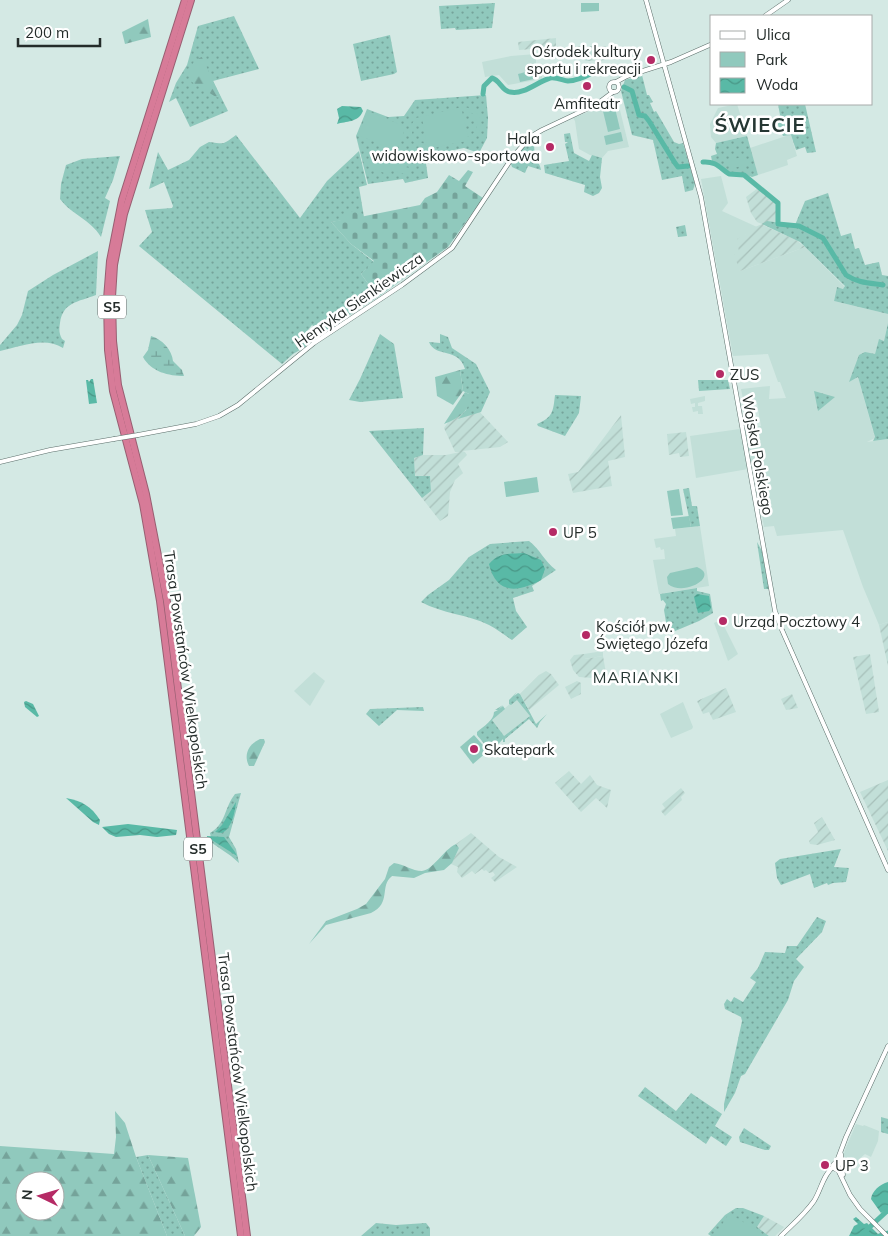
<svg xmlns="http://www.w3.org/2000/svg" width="888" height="1236" font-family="Mulish,sans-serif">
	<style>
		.built { fill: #c2dfd8 }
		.industrial { fill: url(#industrial-furrows) }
		.green { fill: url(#green-dots) }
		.forest { fill: url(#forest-firs); fill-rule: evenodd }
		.wetland { fill: url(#wetland-marsh) }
		.cemetery { fill: url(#cemetery-stones) }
		.pitch { fill: #90c9bd; fill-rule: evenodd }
		.water { fill: url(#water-waves) }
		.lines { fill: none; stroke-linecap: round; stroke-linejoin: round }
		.river { stroke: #59b9a6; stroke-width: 5 }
		.minor-casing { stroke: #5c6f6b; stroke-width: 5 }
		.highway-casing { stroke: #985f72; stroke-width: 8 }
		.minor { stroke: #fff; stroke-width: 4 }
		.highway { stroke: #d77b98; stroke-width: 6 }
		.minor-bridge-casing { stroke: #5c6f6b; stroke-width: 5; stroke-linecap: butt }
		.minor-bridge { stroke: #fff; stroke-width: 4 }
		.poi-dot { fill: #b52a65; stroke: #fff; stroke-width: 2 }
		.labels { text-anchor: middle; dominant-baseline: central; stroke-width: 5; stroke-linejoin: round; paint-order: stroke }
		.shield { fill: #fff; stroke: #666b6a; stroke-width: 1 }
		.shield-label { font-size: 14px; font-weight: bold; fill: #242c2a }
		.poi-label { font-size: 15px; fill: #242c2a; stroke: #fff; text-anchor: start }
		.street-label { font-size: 15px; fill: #242c2a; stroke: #fff }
		.neighbourhood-label { font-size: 16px; letter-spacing: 1px; fill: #253733; stroke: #fff }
		.district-label { font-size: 20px; font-weight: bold; letter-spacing: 1px; fill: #253733; stroke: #fff }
	</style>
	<defs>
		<pattern id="industrial-furrows" width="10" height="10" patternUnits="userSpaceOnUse" patternTransform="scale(1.25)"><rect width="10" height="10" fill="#c2dfd8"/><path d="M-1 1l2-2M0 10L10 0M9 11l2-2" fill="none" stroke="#a7c0ba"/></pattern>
		<pattern id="green-dots" width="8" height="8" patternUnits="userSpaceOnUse" patternTransform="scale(1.25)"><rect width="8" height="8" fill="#90c9bd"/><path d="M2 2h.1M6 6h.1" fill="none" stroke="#75a39a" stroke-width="1.8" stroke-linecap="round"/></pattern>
		<pattern id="forest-firs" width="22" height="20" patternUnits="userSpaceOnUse" patternTransform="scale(1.25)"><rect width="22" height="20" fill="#90c9bd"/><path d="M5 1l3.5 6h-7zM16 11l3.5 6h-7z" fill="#75a39a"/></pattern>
		<pattern id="wetland-marsh" width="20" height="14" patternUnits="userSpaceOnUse" patternTransform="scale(1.25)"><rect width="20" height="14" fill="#90c9bd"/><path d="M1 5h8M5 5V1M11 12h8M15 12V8" fill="none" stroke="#75a39a"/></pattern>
		<pattern id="cemetery-stones" width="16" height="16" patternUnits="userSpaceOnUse" patternTransform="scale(1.25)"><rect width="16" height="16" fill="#90c9bd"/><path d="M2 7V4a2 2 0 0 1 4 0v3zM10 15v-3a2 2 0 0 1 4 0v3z" fill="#75a39a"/></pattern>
		<pattern id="water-waves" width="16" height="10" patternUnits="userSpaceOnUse" patternTransform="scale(1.25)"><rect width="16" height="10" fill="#59b9a6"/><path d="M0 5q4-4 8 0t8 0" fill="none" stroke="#499787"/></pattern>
	</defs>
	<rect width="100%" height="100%" fill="#d4e9e4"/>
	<!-- built -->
	<g class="built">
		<polygon points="536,54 536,66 542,68 542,79 508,85 499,75 485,77 482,62 511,56"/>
		<polygon points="618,102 629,147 608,151 602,158 590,155 579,149 575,121 573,118 600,107"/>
		<polygon points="737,104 747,136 716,143 711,137 710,124 718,108"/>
		<polygon points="789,135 791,135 797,156 787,160 788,165 758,175 750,148"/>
		<polygon points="721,176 728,203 722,211 757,227 746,232 746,234 739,252 740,271 805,247 845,287 843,289 837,287 834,301 888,314 888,323 884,341 879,340 875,354 850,381 858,377 875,438 867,442 888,439 888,622 879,625 863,587 843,530 777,536 774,526 764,527 754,468 696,478 690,436 761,426 757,403 744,404 741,389 770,386 769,399 786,398 780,382 778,382 768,354 733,356 701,179"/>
		<polygon points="705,396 705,401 698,403 698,406 702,406 703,414 698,414 698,411 693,412 692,407 695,407 695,403 691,404 690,399"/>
		<polygon points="700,526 709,586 659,594 653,560 665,559 664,549 661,550 660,547 656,548 654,539 676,536 675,529"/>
		<polygon points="721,620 738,654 728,661 714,623"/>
		<polygon points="603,651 603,656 584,659 584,654"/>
		<polygon points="314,672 325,681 310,706 294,691"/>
		<polygon points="520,695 531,715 504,739 489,722"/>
		<polygon points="683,702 693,727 692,729 671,738 660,714"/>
		<polygon points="856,1124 863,1126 864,1125 879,1131 878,1141 871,1157 865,1154 845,1171 843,1157 845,1150"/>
	</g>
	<!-- industrial -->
	<g class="industrial">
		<polygon points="556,38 556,47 519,50 518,42"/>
		<polygon points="577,46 609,46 609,60 586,61 570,49"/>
		<polygon points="758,188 777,203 777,225 763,225 796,240 805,247 740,271 734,255 739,252 737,239 746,234 746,231 762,224 757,222 751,213 746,197"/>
		<polygon points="476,408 508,442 500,447 462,451 465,452 467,455 458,464 463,473 455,480 450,492 448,516 440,521 422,498 431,491 430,476 415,477 414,458 423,455 446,455 460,452 455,452 444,428 454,414"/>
		<polygon points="621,415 625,457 608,461 612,486 573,493 568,474 578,472"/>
		<polygon points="686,432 689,456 680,457 679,453 669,455 667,434"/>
		<polygon points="888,622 888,666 879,625"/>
		<polygon points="584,654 585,659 603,656 607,679 579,677 573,670 570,660 574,655"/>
		<polygon points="870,654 879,712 866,714 853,657"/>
		<polygon points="546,671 551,674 559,685 529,710 520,694 539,675"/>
		<polygon points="577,681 581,683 581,694 571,699 565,687"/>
		<polygon points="726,688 736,712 713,720 709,712 703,714 697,701"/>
		<polygon points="792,694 798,708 786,710 781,699"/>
		<polygon points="569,771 581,784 590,775 597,785 611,790 607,808 596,798 581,812 555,783"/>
		<polygon points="888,780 888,851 860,792"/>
		<polygon points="681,788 685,793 681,797 682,800 665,816 661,811 665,808 662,804"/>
		<polygon points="822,817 835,840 817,845 810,844 809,841 818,832 814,823"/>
		<polygon points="471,833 499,857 517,867 495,882 491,878 495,875 493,872 489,873 486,870 484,871 482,869 475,874 472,871 462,878 457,872 458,867 451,864 459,848 456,844"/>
		<polygon points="764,1216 784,1227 775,1236 769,1236 757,1227"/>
	</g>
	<!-- green -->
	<g class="green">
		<polygon points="495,3 492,28 456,30 455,28 441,29 439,6"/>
		<polygon points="234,16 259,69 213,81 228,111 190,127 176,98 169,102 176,83 187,65 198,26"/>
		<polygon points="390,35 397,72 394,74 361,81 353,44"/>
		<polygon points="642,75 647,95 649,95 653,102 650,103 654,112 656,111 674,142 679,144 683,143 695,184 693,190 685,192 682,176 662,180 653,140 632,135 621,91 625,80"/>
		<polygon points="486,95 488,118 487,138 479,153 464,148 425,156 428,178 405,183 403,179 368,184 356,136 367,109 388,117 404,116 415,100"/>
		<polygon points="778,104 805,104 816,152 807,153 805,147 796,150 791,135 783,136 775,118 780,115"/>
		<polygon points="570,133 574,153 589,161 592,155 602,158 600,177 602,188 599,193 593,196 584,192 585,185 545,173 544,165 569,161 565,144 568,142 565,142 564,134"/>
		<path d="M236 135 300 218 327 181 359 151 367 185 359 187 364 217 331 222 351 244 374 262 361 274 378 297 337 323 323 335 312 325 308 330 314 335 305 343 307 346 293 354 282 364 139 246 152 232 145 210 172 208 173 206 164 182 149 189 158 152 168 170 189 160 200 147 209 142C226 144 222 145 236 135Z"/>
		<polygon points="747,136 758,175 752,177 744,174 729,172 721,165 712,161 711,156 717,154 715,149 716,143"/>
		<path d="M531 137C536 143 533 151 536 158 538 163 540 164 541 170L528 166 525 173 512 167 510 161Z"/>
		<path d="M120 156 113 180 105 198 110 201 101 237C90 219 72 215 60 199L61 184 66 165 82 159Z"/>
		<polygon points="828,193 841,236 851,233 855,249 859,248 865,265 879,262 882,275 888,276 888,314 834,301 837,287 843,289 845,286 800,242 762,224 767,221 795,225 805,201"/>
		<polygon points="685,225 687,236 678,237 676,227"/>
		<path d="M98 251 96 295C78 302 63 302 60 323 59 330 59 333 62 339L65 341 63 348C44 336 20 347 0 351V345L17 325 22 315 28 291 53 275Z"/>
		<polygon points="888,323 888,439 873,441 875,437 858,377 849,382 859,355 865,352 875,354 879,339 884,341"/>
		<polygon points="380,334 394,344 403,398 360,402 349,400 360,379"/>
		<path d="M440 334 448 337 452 348 476 364 490 392 481 412 458 419 466 410 469 394 463 391 460 370 465 369C459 347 435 358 429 342L440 343Z"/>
		<polygon points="698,380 728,380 730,389 699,391"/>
		<polygon points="814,391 835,397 818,411"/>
		<path d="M555 395 581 396 579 413 565 436 538 426 537 424C553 417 553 412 555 395Z"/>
		<polygon points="424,428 423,455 414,458 415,476 430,476 431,491 422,498 369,431"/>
		<polygon points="689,488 692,506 697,506 700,526 691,527 683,489"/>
		<path d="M529 541C540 549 544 561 556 570L532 586 534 591 513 598 516 611 527 627 512 640C504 635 497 629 489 625 467 614 443 614 421 602L428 595 449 580 469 557 490 544Z"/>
		<polygon points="757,542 762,551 769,589 764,589"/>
		<polygon points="697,588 697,591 710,594 713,613 699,621 668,634 664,610 666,604 663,600 661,601 660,594"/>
		<path d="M517 692 514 696 518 693 520 694 536 724 547 714 540 722 537 728 529 719 505 739V742H503V739L491 752 477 735V732C484 726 494 720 494 712L498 710H495L503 705 499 709 503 706 505 709 492 720 504 736 530 716 517 700 511 705 509 704V700Z"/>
		<polygon points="423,707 424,711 397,710 379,726 366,714 370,709"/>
		<path d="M241 793 229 837 236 849 239 863 231 856 212 843 210 833C226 824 224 808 235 794Z"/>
		<polygon points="841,849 834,867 849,868 846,882 833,883 828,885 827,883 814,888 810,874 781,885 777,878 775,863 780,859"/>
		<polygon points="817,917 826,921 822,932 796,959 804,967 794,981 788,1000 745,1074 741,1076 735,1093 724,1112 724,1104 742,1021 741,1017 725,1009 724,1004 727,999 731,1002 734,997 743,1002 756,982 750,978 758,968 765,952 785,953 787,946 797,946"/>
		<polygon points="645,1087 676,1111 691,1093 722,1114 715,1126 732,1137 726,1146 711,1136 706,1144 638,1096"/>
		<polygon points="881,1117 888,1119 888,1134 881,1132"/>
		<polygon points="744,1128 771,1146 769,1150 765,1150 740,1142 739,1137"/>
		<polygon points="148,1155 185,1236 167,1236 136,1157"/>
		<polygon points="736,1208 743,1208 764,1216 757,1227 769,1236 711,1236 708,1234 725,1215"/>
		<polygon points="376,1223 396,1225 426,1223 430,1228 430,1236 361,1236"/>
	</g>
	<!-- forest -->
	<g class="forest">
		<polygon points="148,19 151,37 125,44 122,32"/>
		<path d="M202 57 221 98 216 97 192 82C189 71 190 61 202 57Z"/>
		<polygon points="460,370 463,391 453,405 437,396 435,377"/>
		<path d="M465 392 469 394C473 410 457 419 444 424Z"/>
		<path d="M260 739H264L265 742 254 766H249C243 754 249 744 260 739Z"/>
		<path d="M456 844 459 848 452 863 444 870 425 873 414 878 392 876C379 886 392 903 371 913L326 925 309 944 326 921 357 909 366 904 385 879 389 867 394 863C404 864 412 871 422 871 433 870 443 850 456 844Z"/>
		<path d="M115 1111 125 1123 136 1157 167 1236H0V1146L114 1154 116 1137ZM25 1181H55V1211H25Z"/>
		<polygon points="148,1155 188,1158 201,1227 194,1236 185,1236"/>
	</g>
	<!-- wetland -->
	<path class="wetland" d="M151 336C162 339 172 350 173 361L182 370 184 376C169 376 151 372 143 357L148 350Z"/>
	<!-- cemetery -->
	<polygon class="cemetery" points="468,170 473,172 465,186 483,198 448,247 378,297 361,274 374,261 351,244 331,222 341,220 354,210 360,217 420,205 425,198 437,192 449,175 459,181"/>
	<!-- pitch -->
	<g class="pitch">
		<polygon points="581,3 599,3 599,11 581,12"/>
		<polygon points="533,70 534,79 520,82 518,74"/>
		<polygon points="614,104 620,129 608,132 602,107"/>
		<path d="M462 107C474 107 484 116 480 129 479 133 476 135 476 139L422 150 421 147C413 144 409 137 409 128L416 118ZM466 110 473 114 478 122 475 132 468 137 462 111ZM422 118 427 145 417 141 412 133 414 125Z"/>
		<polygon points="368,111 406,127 396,151 358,135"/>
		<polygon points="621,132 623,141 606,145 604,136"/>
		<polygon points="372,152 395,161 389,175 367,166"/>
		<polygon points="744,156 747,164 731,169 729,161"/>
		<polygon points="396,165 410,168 408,175 394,171"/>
		<polygon points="537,477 539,492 506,497 504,482"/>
		<polygon points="679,489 683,515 671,516 667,491"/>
		<polygon points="689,516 691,527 673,529 671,518"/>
		<path d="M697 567C720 576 684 597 668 584L667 577 670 573Z"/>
		<polygon points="474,735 488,751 473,764 460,747"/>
		<polygon points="729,1213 764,1235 764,1236 715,1236"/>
	</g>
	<!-- water -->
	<g class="water">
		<path d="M342 106 361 107 363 111C358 123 346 121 337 124L339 118 337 109Z"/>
		<polygon points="91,379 93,379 97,403 89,404 86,380 88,380 89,382"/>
		<path d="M524 553 541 560 545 569 541 580C517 593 496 594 489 564 499 552 510 554 524 553Z"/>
		<polygon points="697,594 709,596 711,608 709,611 698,613 694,597"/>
		<polygon points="26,701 33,704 39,716 37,717 25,707 24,702"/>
		<path d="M66 798C82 801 91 806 100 820L99 825 93 822Z"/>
		<path d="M236 802C235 812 232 828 222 833L215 832 222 825Z"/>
		<polygon points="128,824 177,830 176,835 157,837 140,835 116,837 109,834 102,827"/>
		<polygon points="207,836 224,837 235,852 237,856 207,837"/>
		<path d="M888 1182V1214L884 1211 881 1213 871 1199C872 1191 880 1184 888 1182Z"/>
		<polygon points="856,1217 864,1224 867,1223 880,1236 849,1236 854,1226 858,1224 853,1219"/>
	</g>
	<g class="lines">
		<!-- river -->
		<g class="river">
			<polyline points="624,87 632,91 639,115 645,116 649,121 675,163 678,167 688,166"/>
			<path d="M483 94 484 86 492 78C500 80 502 91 510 92 524 95 537 82 550 78 556 77 562 80 568 81 574 81 585 77 590 74"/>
			<path d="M703 162C716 161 720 168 729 174L744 175 778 203V224L799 226 823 238 846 275C858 283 869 283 883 285"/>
			<polyline points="860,1236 888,1210"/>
			<polyline points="879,1236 888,1233"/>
		</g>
		<defs>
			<g id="minor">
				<polyline points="646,0 701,197 775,611 782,630 888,870"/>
				<polyline points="765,16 788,0"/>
				<circle cx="614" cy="87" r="5"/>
				<polyline points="616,82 627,76 671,62 712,44"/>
				<polyline points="138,435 196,424 219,416 238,405 314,343 402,285 452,248 512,158 530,137 542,130 597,104 613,92"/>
				<polyline points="0,462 50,450 114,439"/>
				<polyline points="841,1154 843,1175"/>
				<path d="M781 1236C792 1225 805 1214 814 1201 821 1190 823 1175 833 1167"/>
				<polyline points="887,1236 860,1209 850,1195 838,1170 835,1169 833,1165 837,1161 846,1137 888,1046"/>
			</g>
			<g id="highway">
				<polyline points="185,0 122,200 110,261 107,299 108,350 113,391 143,504 160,601 241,1236"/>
				<polyline points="191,0 124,214 114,265 112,297 113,341 118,385 146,494 167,602 247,1236"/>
			</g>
		</defs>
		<!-- minor casing -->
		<use href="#minor" class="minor-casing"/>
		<!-- highway casing -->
		<use href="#highway" class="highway-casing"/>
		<!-- minor -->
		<use href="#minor" class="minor"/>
		<!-- highway -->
		<use href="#highway" class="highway"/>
		<defs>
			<polyline id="minor-bridge" points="114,439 138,435"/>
		</defs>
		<!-- minor-bridge casing -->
		<use href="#minor-bridge" class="minor-bridge-casing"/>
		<!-- minor-bridge -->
		<use href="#minor-bridge" class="minor-bridge"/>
	</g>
	<!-- markers -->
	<g class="poi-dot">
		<circle cx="651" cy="60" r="5"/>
		<circle cx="587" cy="86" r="5"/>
		<circle cx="550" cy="147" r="5"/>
		<circle cx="720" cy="374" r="5"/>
		<circle cx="553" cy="532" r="5"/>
		<circle cx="723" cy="621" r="5"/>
		<circle cx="586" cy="635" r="5"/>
		<circle cx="474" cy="749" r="5"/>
		<circle cx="825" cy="1165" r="5"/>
	</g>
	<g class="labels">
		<!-- shield labels -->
		<g class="shield">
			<rect x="98" y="295.5" width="28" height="23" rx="4"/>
			<rect x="184" y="837.5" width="28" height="23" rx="4"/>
		</g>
		<g class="shield-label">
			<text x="112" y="307">S5</text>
			<text x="198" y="849">S5</text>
		</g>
		<!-- poi labels -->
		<g class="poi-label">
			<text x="641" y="51" text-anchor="end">Ośrodek kultury<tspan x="641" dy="17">sportu i rekreacji</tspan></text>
			<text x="587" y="103" text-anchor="middle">Amfiteatr</text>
			<text x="540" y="138" text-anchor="end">Hala<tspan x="540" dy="17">widowiskowo-sportowa</tspan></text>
			<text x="730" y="374">ZUS</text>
			<text x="563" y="532">UP 5</text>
			<text x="733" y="621">Urząd Pocztowy 4</text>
			<text x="596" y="626">Kościół pw.<tspan x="596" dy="17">Świętego Józefa</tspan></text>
			<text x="484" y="749">Skatepark</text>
			<text x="835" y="1165">UP 3</text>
		</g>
		<!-- street labels -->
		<g class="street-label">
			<text transform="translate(359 300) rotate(-35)">Henryka Sienkiewicza</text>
			<text transform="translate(758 455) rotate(80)">Wojska Polskiego</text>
			<text transform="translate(186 670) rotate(82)">Trasa Powstańców Wielkopolskich</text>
			<text transform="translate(238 1072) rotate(83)">Trasa Powstańców Wielkopolskich</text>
		</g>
		<!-- neighbourhood labels -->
		<g class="neighbourhood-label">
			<text x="636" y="677">MARIANKI</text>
		</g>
		<!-- district labels -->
		<g class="district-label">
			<text x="760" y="124">ŚWIECIE</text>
		</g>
	</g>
	<!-- legend -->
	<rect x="710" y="15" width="162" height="90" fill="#ffffff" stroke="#a7abaa"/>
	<rect x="720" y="31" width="25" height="8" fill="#ffffff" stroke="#a7abaa"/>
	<text x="756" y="40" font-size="15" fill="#242c2a">Ulica</text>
	<rect x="720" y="52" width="25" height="15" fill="#90c9bd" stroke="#a7abaa"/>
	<text x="756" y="65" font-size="15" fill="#242c2a">Park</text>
	<rect x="720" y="78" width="25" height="15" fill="url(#water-waves)" stroke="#a7abaa"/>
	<text x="756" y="90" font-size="15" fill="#242c2a">Woda</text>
	<!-- north arrow -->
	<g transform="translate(40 1196) rotate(275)"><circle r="24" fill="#ffffff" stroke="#a7abaa"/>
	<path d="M0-4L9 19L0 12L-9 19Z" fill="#b52a65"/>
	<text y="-8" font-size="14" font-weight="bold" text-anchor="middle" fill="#242c2a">N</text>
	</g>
	<!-- scale -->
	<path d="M18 38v8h82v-8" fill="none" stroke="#242c2a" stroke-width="2.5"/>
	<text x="25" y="38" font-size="15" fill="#242c2a" stroke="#ffffff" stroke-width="4" paint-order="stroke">200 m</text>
</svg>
